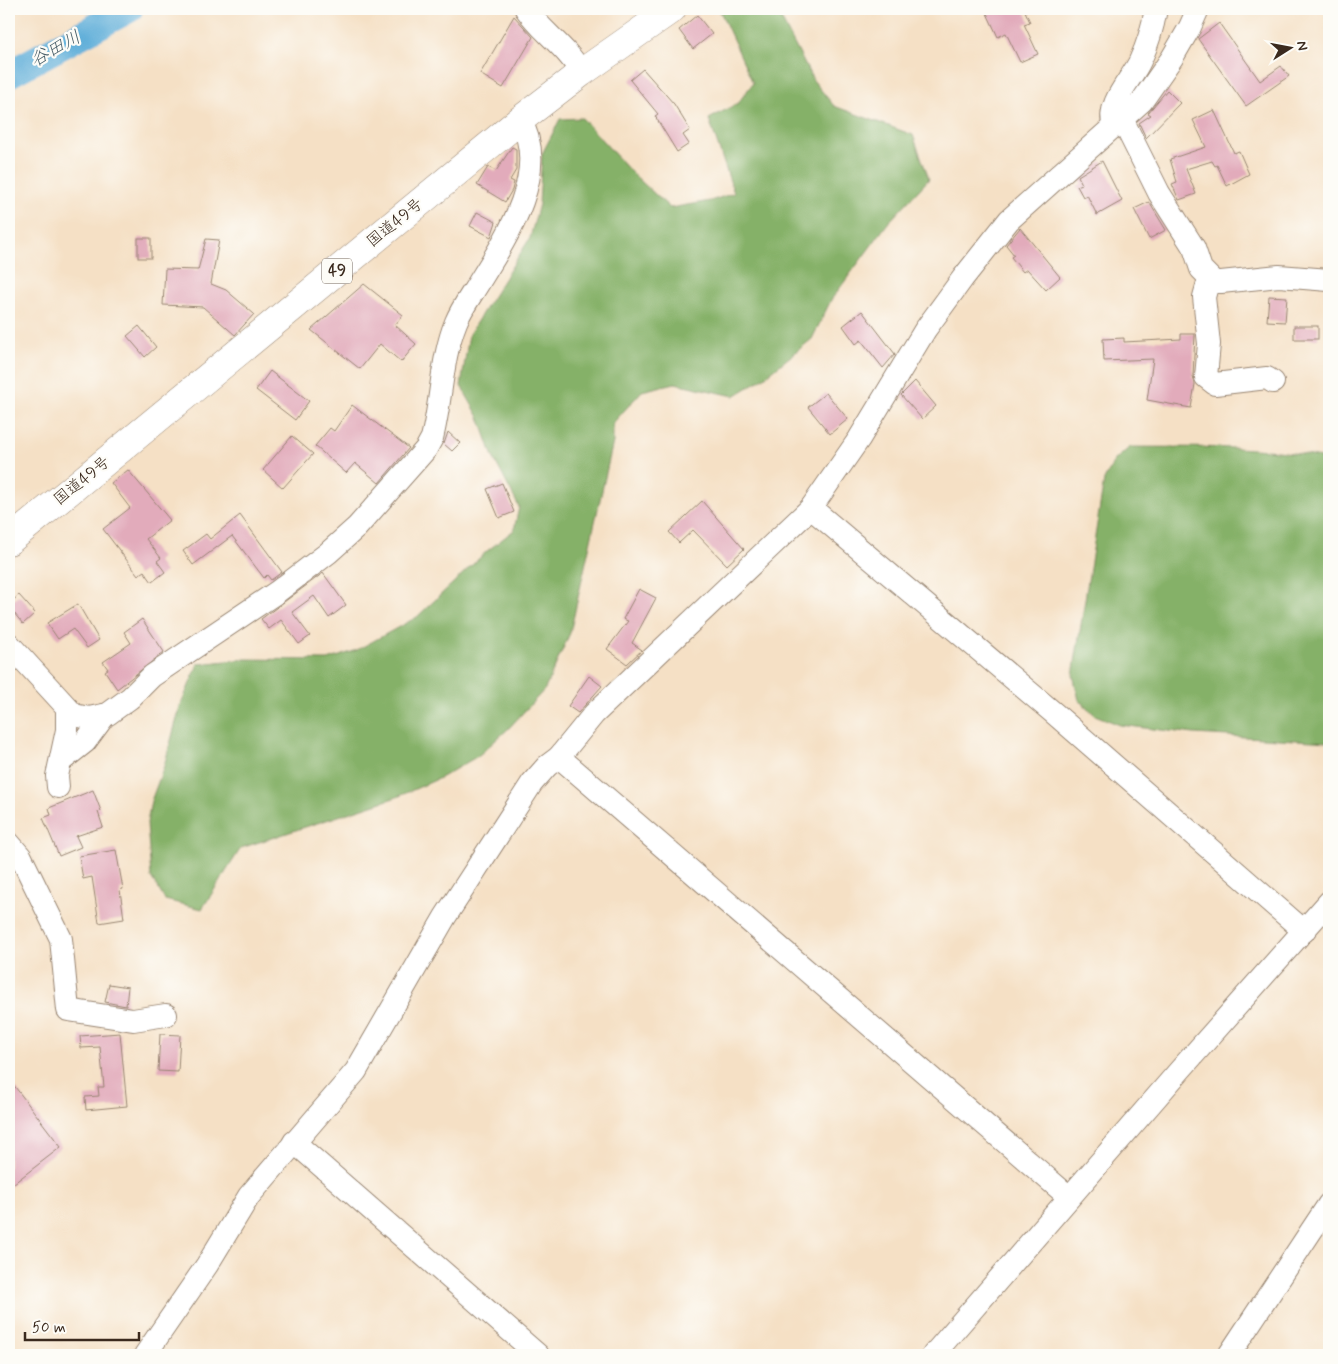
<svg xmlns="http://www.w3.org/2000/svg" width="1338" height="1364" font-family="Mynerve,'Klee One',sans-serif">
	<style>
		.forest { fill: #85b168; stroke: #606e43 }
		.lines { fill: none; stroke-linecap: round; stroke-linejoin: round }
		.river { stroke: #5faed9; stroke-width: 28 }
		.building { fill: #e2abbb }
		.minor-casing { stroke: #988572; stroke-width: 24 }
		.highway-casing { stroke: #988572; stroke-width: 29 }
		.minor { stroke: #fff; stroke-width: 22 }
		.highway { stroke: #fff; stroke-width: 28 }
		.labels { text-anchor: middle; dominant-baseline: central; stroke-width: 4.5; stroke-linejoin: round; paint-order: stroke }
		.shield { fill: #fdfcf7; stroke: #75695f; stroke-width: 1 }
		.shield-label { font-size: 15px; font-weight: bold; fill: #3b2a1e }
		.street-label { font-size: 16px; fill: #3b2a1e; stroke: #fdfcf7 }
		.water-label { font-size: 18px; font-style: italic; fill: #495f69; stroke: #fdfcf7 }
	</style>
	<rect width="100%" height="100%" fill="#fdfcf7"/>
	<filter id="ink" filterUnits="userSpaceOnUse"><feTurbulence type="fractalNoise" baseFrequency=".02" numOctaves="2"/><feDisplacementMap in="SourceGraphic" scale="10" xChannelSelector="R" yChannelSelector="G"/><feConvolveMatrix kernelMatrix="1 2 1 2 8 2 1 2 1" color-interpolation-filters="sRGB"/></filter>
	<filter id="wash" filterUnits="userSpaceOnUse"><feTurbulence type="fractalNoise" baseFrequency=".0096" numOctaves="4" result="noise"/><feDisplacementMap in="SourceGraphic" scale="20" xChannelSelector="R" yChannelSelector="G"/><feGaussianBlur stdDeviation="1.12" result="paint"/><feColorMatrix in="noise" values="0 0 0 0 0 0 0 0 0 0 0 0 0 0 0 0 0 1.4 0 .05"/><feComposite in="paint" operator="in"/></filter>
	<g filter="url(#wash)">
		<rect width="100%" height="100%" fill="#f5e0c5"/>
		<!-- forest -->
		<g class="forest">
			<polygon points="719,9 776,9 813,80 834,106 913,135 929,179 888,223 831,300 812,339 762,379 734,396 675,383 642,391 613,423 613,442 570,633 545,689 508,729 478,756 440,778 397,797 241,848 202,909 165,900 151,877 147,823 151,801 164,766 180,707 198,664 246,659 328,660 357,650 417,617 487,551 514,530 519,507 493,457 479,417 461,386 469,334 530,238 539,204 542,154 560,119 582,118 631,172 670,208 710,201 734,193 709,119 738,103 753,83"/>
			<path d="M1130 447C1196 448 1265 444 1329 460V742L1194 734 1120 725 1095 715 1079 700 1073 675 1104 480 1114 461Z"/>
		</g>
		<g class="lines">
			<!-- river -->
			<polyline class="river" points="9,74 129,9"/>
		</g>
		<g id="blocks">
			<!-- building -->
			<g class="building">
				<polygon points="985,9 1024,9 1030,22 1024,24 1038,54 1020,62 1006,33 998,37"/>
				<polygon points="697,15 712,34 693,49 679,30"/>
				<polygon points="514,16 533,37 503,88 480,74"/>
				<polygon points="1219,23 1260,81 1281,66 1289,76 1246,106 1198,39"/>
				<polygon points="643,69 674,104 690,130 683,135 689,144 677,152 655,116 658,114 630,80"/>
				<polygon points="1167,90 1180,103 1146,138 1139,123 1151,115 1148,113"/>
				<polygon points="1214,110 1234,153 1239,151 1249,174 1227,186 1217,165 1215,166 1212,161 1186,169 1196,194 1179,200 1172,184 1177,182 1170,159 1206,147 1193,120"/>
				<polygon points="512,147 516,149 516,170 510,180 514,182 512,190 505,202 477,185 488,167 496,171"/>
				<polygon points="1102,161 1122,201 1097,215 1087,195 1083,197 1077,186 1082,184 1078,176"/>
				<polygon points="1149,202 1166,230 1149,239 1134,209"/>
				<polygon points="477,212 496,222 491,237 470,226"/>
				<polygon points="1020,228 1060,277 1046,290 1027,269 1023,272 1011,257 1014,255 1006,245"/>
				<rect x="138" y="238" width="13" height="20"/>
				<polygon points="206,239 219,240 211,284 226,290 254,314 235,335 203,307 163,305 165,269 198,270"/>
				<polygon points="364,284 403,315 395,325 416,344 401,362 380,344 360,369 311,330"/>
				<polygon points="1269,296 1287,297 1285,322 1267,321"/>
				<polygon points="862,311 895,354 883,368 861,340 856,344 843,326"/>
				<polygon points="139,326 156,347 145,357 127,336"/>
				<rect x="1294" y="326" width="24" height="13"/>
				<polygon points="1181,334 1195,334 1193,376 1195,384 1191,408 1147,400 1153,359 1104,361 1103,339 1124,338 1124,342 1181,339"/>
				<polygon points="270,371 309,401 295,420 256,390"/>
				<polygon points="915,381 936,406 922,419 901,395"/>
				<polygon points="826,393 848,419 830,434 808,407"/>
				<polygon points="352,405 409,448 379,483 355,463 346,473 315,446 330,428 334,431"/>
				<polygon points="448,432 460,443 452,451 444,444"/>
				<polygon points="292,436 313,454 283,488 263,470"/>
				<polygon points="128,470 170,520 146,539 161,558 157,561 165,572 152,582 144,571 138,575 103,529 130,508 111,483"/>
				<polygon points="502,483 514,512 499,518 487,489"/>
				<polygon points="702,501 744,549 727,565 693,530 679,543 669,532"/>
				<polygon points="240,515 282,572 271,580 267,575 264,578 232,536 193,565 183,551 206,534 210,539"/>
				<polygon points="323,573 346,605 329,618 314,596 292,612 310,636 299,644 281,620 269,629 261,619"/>
				<polygon points="639,589 656,598 632,643 642,650 627,664 607,649 628,621 623,619"/>
				<polygon points="19,595 35,613 23,624 9,607 9,604"/>
				<polygon points="78,604 99,640 87,648 73,629 58,639 47,623"/>
				<polygon points="142,619 164,652 117,689 105,671 108,669 103,662 131,643 124,632"/>
				<polygon points="589,676 602,686 578,713 568,706"/>
				<polygon points="93,790 101,811 98,812 103,827 76,836 81,847 59,856 43,818 51,815 49,808"/>
				<polygon points="116,850 123,889 120,890 124,919 99,923 92,877 83,879 79,856"/>
				<polygon points="109,984 128,987 126,1006 105,1002"/>
				<polygon points="120,1033 127,1106 86,1110 85,1097 99,1096 98,1087 104,1087 100,1047 81,1048 80,1036"/>
				<polygon points="160,1034 180,1035 178,1072 158,1071"/>
				<polygon points="9,1079 61,1147 9,1187"/>
			</g>
		</g>
	</g>
	<g filter="url(#ink)">
		<use href="#blocks" fill-opacity="0" stroke="#988572" stroke-width="1"/>
		<g class="lines">
			<defs>
				<g id="minor">
					<path d="M526 9C542 32 569 49 581 73"/>
					<polyline points="1122,119 1159,193 1194,248 1201,269 1214,282 1221,282 1279,276 1329,280"/>
					<path d="M1114 126C1105 105 1132 79 1140 61 1148 44 1153 26 1156 9"/>
					<polyline points="1209,279 1204,297 1209,344 1206,377 1215,384 1267,378 1273,382"/>
					<polyline points="811,508 1055,714 1304,931"/>
					<path d="M9 644 74 715 89 718 108 714 130 698 152 676 277 592 328 553 357 527 426 449 432 438C442 399 441 359 456 322 462 307 473 293 481 279 508 236 550 170 520 120"/>
					<polyline points="559,757 1069,1197"/>
					<polyline points="61,761 85,742 105,715"/>
					<polyline points="58,787 57,776 67,730 67,708"/>
					<polyline points="9,843 21,857 61,939 68,1010 133,1020 166,1015"/>
					<polyline points="294,1142 538,1355"/>
					<polyline points="145,1355 207,1265 249,1196 356,1071 445,917 532,783 547,766 559,757 594,714 811,508 859,439 925,330 963,278 1009,220 1142,101 1172,58 1190,27 1198,9"/>
					<polyline points="933,1355 1180,1070 1329,902"/>
					<polyline points="1229,1355 1329,1204"/>
				</g>
				<polyline id="highway" points="9,541 520,120 581,73 672,9"/>
			</defs>
			<!-- minor casing -->
			<use href="#minor" class="minor-casing"/>
			<!-- highway casing -->
			<use href="#highway" class="highway-casing"/>
			<!-- minor -->
			<use href="#minor" class="minor"/>
			<!-- highway -->
			<use href="#highway" class="highway"/>
		</g>
	</g>
	<g class="labels">
		<!-- shield labels -->
		<rect class="shield" x="322" y="258.5" width="30" height="25" rx="4"/>
		<g class="shield-label">
			<text x="337" y="271">49</text>
		</g>
		<!-- street labels -->
		<g class="street-label">
			<text transform="translate(395 223) rotate(-39)">国道49号</text>
			<text transform="translate(82 481) rotate(-39)">国道49号</text>
		</g>
		<!-- water labels -->
		<g class="water-label">
			<text transform="translate(56 49) rotate(-29)">谷田川</text>
		</g>
	</g>
	<!-- margin -->
	<rect width="1338" height="1364" fill="none" stroke="#fdfcf7" stroke-width="30"/>
	<!-- north arrow -->
	<g transform="translate(1290 48) rotate(79)" stroke="#fdfcf7" stroke-width="4" paint-order="stroke">
	<path d="M0-4L9 19L0 12L-9 19Z" fill="#3b2a1e"/>
	<text y="-8" font-size="14" font-weight="bold" text-anchor="middle" fill="#3b2a1e">N</text>
	</g>
	<!-- scale -->
	<path d="M25 1332v8h114v-8" fill="none" stroke="#3b2a1e" stroke-width="2.5"/>
	<text x="32" y="1332" font-size="15" fill="#3b2a1e" stroke="#fdfcf7" stroke-width="4" paint-order="stroke">50 m</text>
</svg>
